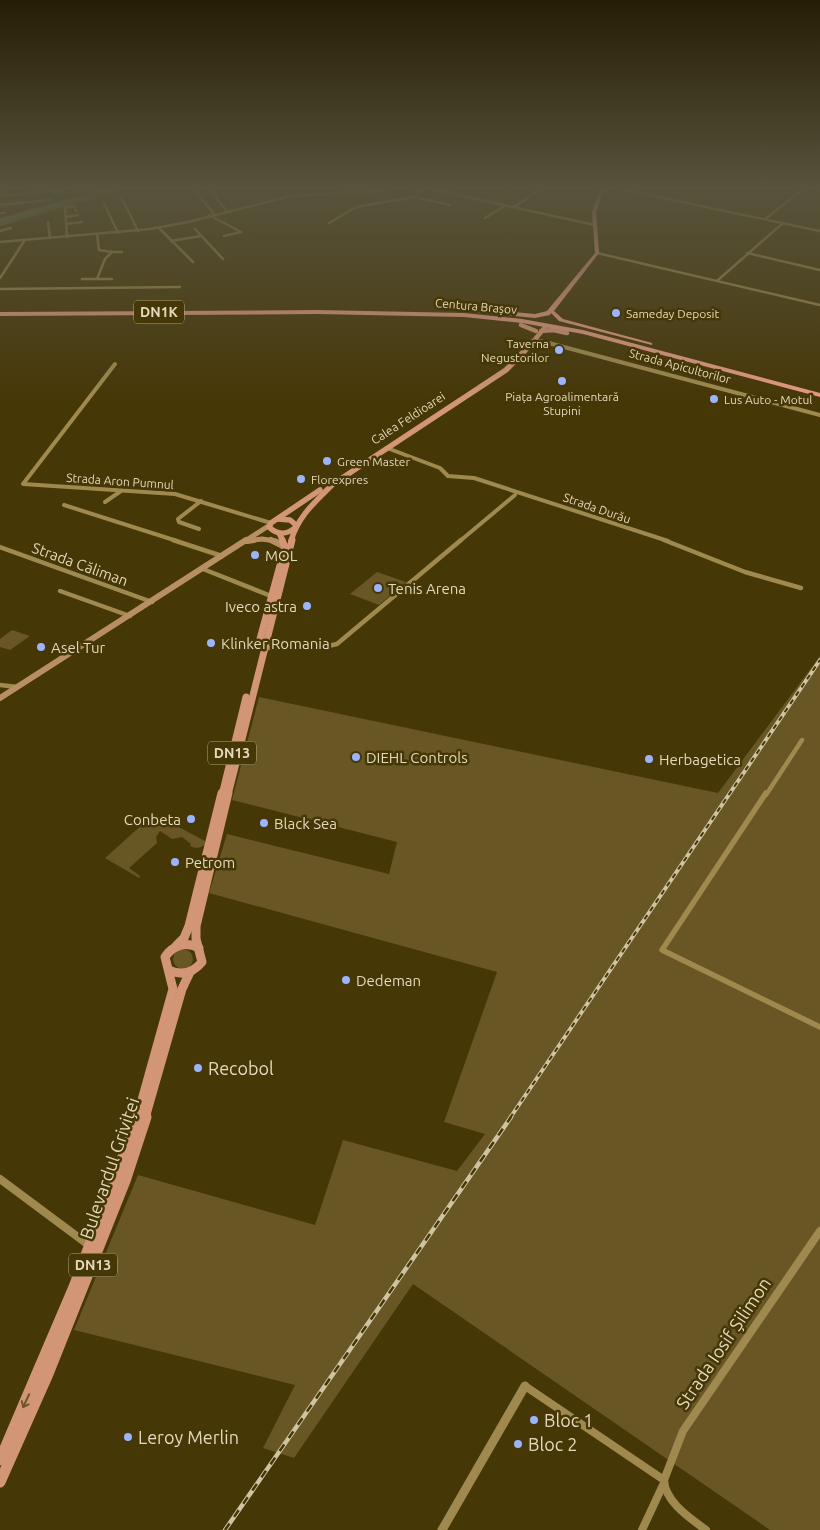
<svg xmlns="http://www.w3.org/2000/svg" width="820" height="1530" font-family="Ubuntu,sans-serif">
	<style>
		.green { fill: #685624 }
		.forest { fill: #786227 }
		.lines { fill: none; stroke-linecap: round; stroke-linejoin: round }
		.stream { stroke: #588a62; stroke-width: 1 }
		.river { fill: #588a62; fill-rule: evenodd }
		.minor-far4 { stroke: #9f894f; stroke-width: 2.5 }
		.minor-far3 { stroke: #9f894f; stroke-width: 4 }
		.minor-far2 { stroke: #9f894f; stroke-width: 4.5 }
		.minor-far1 { stroke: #9f894f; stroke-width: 5.5 }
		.minor { stroke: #9f894f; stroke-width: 8 }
		.tertiary { stroke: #9f894f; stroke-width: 9 }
		.secondary-far1 { stroke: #b88f63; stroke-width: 5 }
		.secondary { stroke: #b88f63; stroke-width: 6 }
		.primary-far4 { stroke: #d29677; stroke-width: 4.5 }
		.primary-far3 { stroke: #d29677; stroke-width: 5.5 }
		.primary-far2 { stroke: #d29677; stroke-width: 7 }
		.primary-far1 { stroke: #d29677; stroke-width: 9 }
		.primary { stroke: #d29677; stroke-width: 11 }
		.trunk { fill: #e39a84; fill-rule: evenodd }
		.rail-far1-casing { stroke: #cec3a2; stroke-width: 4 }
		.rail-casing { stroke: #cec3a2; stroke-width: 4.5 }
		.rail-far1 { stroke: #463707; stroke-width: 2; stroke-dasharray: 5; stroke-linecap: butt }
		.rail { stroke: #463707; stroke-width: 2.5; stroke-dasharray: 8; stroke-linecap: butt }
		.oneway { stroke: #705429 }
		.poi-dot { fill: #9cb4fd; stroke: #463707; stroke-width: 2 }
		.labels { text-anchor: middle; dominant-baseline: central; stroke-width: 5; stroke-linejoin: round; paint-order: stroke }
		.far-street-label { font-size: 12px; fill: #e4d9bb; stroke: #463707 }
		.far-poi-label { font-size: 12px; fill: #e4d9bb; stroke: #463707; text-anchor: start }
		.shield { fill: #463707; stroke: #b5a885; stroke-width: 1 }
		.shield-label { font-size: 14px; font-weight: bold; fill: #e4d9bb }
		.poi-label { font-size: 15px; fill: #e4d9bb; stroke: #463707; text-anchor: start }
		.street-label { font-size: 15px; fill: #e4d9bb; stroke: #463707 }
		.near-poi-label { font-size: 18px; fill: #e4d9bb; stroke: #463707; text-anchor: start }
		.near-street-label { font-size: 18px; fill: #e4d9bb; stroke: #463707 }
	</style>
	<rect width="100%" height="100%" fill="#463707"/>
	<!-- green -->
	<g class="green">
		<polygon points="28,187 103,187 72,195 71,190 30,193"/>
		<polygon points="377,572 406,582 379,605 350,594"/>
		<polygon points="12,630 30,636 10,650 0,647 0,639"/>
		<polygon points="820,656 820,1530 770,1530 413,1284 294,1458 263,1448 295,1385 74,1330 138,1175 315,1225 343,1140 457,1171 485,1134 444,1122 497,972 209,893 227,834 389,874 397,842 232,800 259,697 718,793"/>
		<path d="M154 814 205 841 206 844C201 848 196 849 190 846L191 844 182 837 172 839 160 831 156 837 157 843 129 868 140 876 139 878 105 858Z"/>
		<circle cx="183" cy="959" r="10"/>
	</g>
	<!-- forest -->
	<polygon class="forest" points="108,187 134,187 0,226 0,218"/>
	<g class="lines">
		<!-- stream -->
		<polyline class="stream" points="40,211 41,209"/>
		<!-- river -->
		<polygon class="river" points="113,187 119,187 0,223 0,219"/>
		<!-- minor-far4 -->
		<g class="minor-far4">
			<polyline points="1,187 1,196"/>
			<polyline points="192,187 214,214"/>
			<polyline points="208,187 226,210"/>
			<polyline points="611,187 820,231"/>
			<polyline points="394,188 403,187"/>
			<polyline points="426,188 595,225"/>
			<polyline points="0,196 63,191"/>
			<polyline points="121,196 138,231"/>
			<polyline points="414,197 450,205"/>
			<polyline points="104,203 118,233"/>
			<polyline points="0,205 50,200"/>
			<polyline points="514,207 536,192 539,187"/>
			<polyline points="0,213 5,213"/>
			<polyline points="209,215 241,232 224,236"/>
			<polyline points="66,217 78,215"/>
			<polyline points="485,218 506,205"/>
			<polyline points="765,219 805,188"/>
			<polyline points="48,222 50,238"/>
			<polyline points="329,223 356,207 414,197 417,191 426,188 423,187"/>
			<polyline points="66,224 82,222"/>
			<polyline points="159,228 193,262"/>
			<polyline points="195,229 223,259"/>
			<polyline points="0,231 11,228"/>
			<polyline points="97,234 99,250 112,252 105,259 97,279"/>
			<polyline points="67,237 65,208 74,206 76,211"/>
			<polyline points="171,241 201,236"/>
			<polyline points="0,242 150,229 188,222 290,196 379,191 393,187"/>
			<polyline points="112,252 122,252"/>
			<polyline points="597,253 820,305"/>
			<polyline points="747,253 820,270"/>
			<polyline points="0,278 25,240"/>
			<polyline points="82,279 112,279"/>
			<polyline points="718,280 783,223"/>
			<polyline points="0,289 180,287"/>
			<polyline points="535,339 550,343"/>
		</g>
		<!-- minor-far3 -->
		<g class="minor-far3">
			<polyline points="545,342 820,415"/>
			<polyline points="115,364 23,484 175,494 271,523"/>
			<polyline points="387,448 440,468 448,476 474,478 668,541"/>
			<polyline points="105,502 121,491"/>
			<polyline points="64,505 177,541"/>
			<polyline points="199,529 179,522 178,519 201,501"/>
			<polyline points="460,541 515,495"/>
		</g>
		<!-- minor-far2 -->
		<g class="minor-far2">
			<polyline points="173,540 222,556"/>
			<polyline points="664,540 745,572 801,588"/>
			<polyline points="0,547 152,602"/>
			<polyline points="203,569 271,596"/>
			<polyline points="60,591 130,616"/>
			<polyline points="264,648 324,647 337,644 461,540"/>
			<polyline points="0,685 17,687"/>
			<polyline points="766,795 802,740"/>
		</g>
		<!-- minor-far1 -->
		<polyline class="minor-far1" points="766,793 662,950 820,1027"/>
		<!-- minor -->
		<g class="minor">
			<polyline points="0,1179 90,1246"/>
			<path d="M525 1386 664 1480C665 1502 690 1518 706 1530"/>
			<polyline points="664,1480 683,1431 820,1231"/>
			<polyline points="642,1530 663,1485"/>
		</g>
		<!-- tertiary -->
		<polyline class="tertiary" points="442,1530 525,1386"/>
		<!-- secondary-far1 -->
		<g class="secondary-far1">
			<polyline points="245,541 270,525"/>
			<polyline points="247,541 262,539 276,541"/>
		</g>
		<!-- secondary -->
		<g class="secondary">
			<polyline points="271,540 285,547"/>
			<polyline points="247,541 254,540"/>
			<polyline points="0,698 246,540"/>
		</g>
		<!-- primary-far4 -->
		<g class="primary-far4">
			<polyline points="521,325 536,331"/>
			<polyline points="541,331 553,330 567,333"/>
			<polyline points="532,343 546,326"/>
		</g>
		<!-- primary-far3 -->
		<g class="primary-far3">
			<polyline points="278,519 290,520 296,525"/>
			<path d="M296 527C287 535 277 535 269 527L271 523 320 490"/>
			<polyline points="279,533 283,541"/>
			<path d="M291 541C298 516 315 502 333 484L506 370 533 342"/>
		</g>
		<!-- primary-far2 -->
		<g class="primary-far2">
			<polyline points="260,639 285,547 282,540"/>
			<polyline points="222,795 246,697"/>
			<polyline points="228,795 292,540"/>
		</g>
		<!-- primary-far1 -->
		<g class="primary-far1">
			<polyline points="176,946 184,938 189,926 222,793"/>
			<path d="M169 970C182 976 193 973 202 962L196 939V926L228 793"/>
			<path d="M137 1118 173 989 165 957C173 945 186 941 199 948"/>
			<polyline points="145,1118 182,989 190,972"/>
		</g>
		<!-- primary -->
		<g class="primary">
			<polyline points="0,1460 74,1287 138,1117"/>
			<polyline points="0,1482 48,1374 125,1181 146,1117"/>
		</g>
		<!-- trunk -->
		<g class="trunk">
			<polygon points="601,187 605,187 596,212 599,253 554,311 563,319 652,343 652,345 559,321 551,313 550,315 535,318 445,309 444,308 447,306 535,314 547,311 595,253 592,212"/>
			<polygon points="318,310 464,313 522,319 583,330 820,393 820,397 583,334 522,323 464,317 318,314 0,316 0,312"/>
		</g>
		<defs>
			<polyline id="rail-far1" points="510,1118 820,660"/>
			<polyline id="rail" points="225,1530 511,1117"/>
		</defs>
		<!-- rail-far1 casing -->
		<use href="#rail-far1" class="rail-far1-casing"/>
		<!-- rail casing -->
		<use href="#rail" class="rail-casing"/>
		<!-- rail-far1 -->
		<use href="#rail-far1" class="rail-far1"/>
		<!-- rail -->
		<use href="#rail" class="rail"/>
	</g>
	<!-- one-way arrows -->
	<defs><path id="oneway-shaft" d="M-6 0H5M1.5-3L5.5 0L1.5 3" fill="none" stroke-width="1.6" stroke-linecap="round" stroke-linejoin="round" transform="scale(1.25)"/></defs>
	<use class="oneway" href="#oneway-shaft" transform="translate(26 1401) rotate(115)"/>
	<!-- sky -->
	<linearGradient id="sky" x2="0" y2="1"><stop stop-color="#261e04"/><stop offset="0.47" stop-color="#57533c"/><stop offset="1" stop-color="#57533c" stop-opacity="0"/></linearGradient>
	<rect width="820" height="401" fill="url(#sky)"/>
	<!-- markers -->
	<g class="poi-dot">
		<circle cx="616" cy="313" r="5"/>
		<circle cx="559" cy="350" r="5"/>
		<circle cx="562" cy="381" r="5"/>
		<circle cx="714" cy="399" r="5"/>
		<circle cx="327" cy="461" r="5"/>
		<circle cx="301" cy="479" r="5"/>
		<circle cx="255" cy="555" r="5"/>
		<circle cx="378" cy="588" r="5"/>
		<circle cx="307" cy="606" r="5"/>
		<circle cx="211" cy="643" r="5"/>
		<circle cx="41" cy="647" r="5"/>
		<circle cx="356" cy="757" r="5"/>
		<circle cx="649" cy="759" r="5"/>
		<circle cx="191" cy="819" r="5"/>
		<circle cx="264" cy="823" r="5"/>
		<circle cx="175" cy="862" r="5"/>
		<circle cx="346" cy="980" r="5"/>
		<circle cx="198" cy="1068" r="5"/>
		<circle cx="534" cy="1420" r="5"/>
		<circle cx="128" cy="1437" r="5"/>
		<circle cx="518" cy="1444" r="5"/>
	</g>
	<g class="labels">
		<!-- far-street labels -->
		<g class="far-street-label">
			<text transform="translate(476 306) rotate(5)">Centura Brașov</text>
			<text transform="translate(680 366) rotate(15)">Strada Apicultorilor</text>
			<text transform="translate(408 418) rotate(-33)">Calea Feldioarei</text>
			<text transform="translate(120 481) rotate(4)">Strada Aron Pumnul</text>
			<text transform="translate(597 508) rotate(19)">Strada Durău</text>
		</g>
		<!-- far-poi labels -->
		<g class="far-poi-label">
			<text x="626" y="313">Sameday Deposit</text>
			<text x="549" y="343" text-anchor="end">Taverna<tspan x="549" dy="14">Negustorilor</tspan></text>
			<text x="562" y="396" text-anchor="middle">Piața Agroalimentară<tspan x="562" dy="14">Stupini</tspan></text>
			<text x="724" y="399">Lus Auto - Motul</text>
			<text x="337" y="461">Green Master</text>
			<text x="311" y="479">Florexpres</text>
		</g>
		<!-- shield labels -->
		<g class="shield">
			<rect x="134" y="300.5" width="50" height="23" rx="4"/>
			<rect x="208" y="741.5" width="48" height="23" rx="4"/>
			<rect x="69" y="1253.5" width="48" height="23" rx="4"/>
		</g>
		<g class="shield-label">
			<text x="159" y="312">DN1K</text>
			<text x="232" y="753">DN13</text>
			<text x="93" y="1265">DN13</text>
		</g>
		<!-- poi labels -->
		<g class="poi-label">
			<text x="265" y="555">MOL</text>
			<text x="388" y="588">Tenis Arena</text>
			<text x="297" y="606" text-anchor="end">Iveco astra</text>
			<text x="221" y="643">Klinker Romania</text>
			<text x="51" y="647">Asel Tur</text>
			<text x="366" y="757">DIEHL Controls</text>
			<text x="659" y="759">Herbagetica</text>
			<text x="181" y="819" text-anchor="end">Conbeta</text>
			<text x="274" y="823">Black Sea</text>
			<text x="185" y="862">Petrom</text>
			<text x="356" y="980">Dedeman</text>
		</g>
		<!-- street labels -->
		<g class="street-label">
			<text transform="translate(80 564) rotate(20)">Strada Căliman</text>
		</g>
		<!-- near-poi labels -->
		<g class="near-poi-label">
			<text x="208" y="1068">Recobol</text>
			<text x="544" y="1420">Bloc 1</text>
			<text x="138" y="1437">Leroy Merlin</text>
			<text x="528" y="1444">Bloc 2</text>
		</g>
		<!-- near-street labels -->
		<g class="near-street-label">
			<text transform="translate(109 1168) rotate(-71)">Bulevardul Griviței</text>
			<text transform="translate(723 1343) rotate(-56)">Strada Iosif Șilimon</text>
		</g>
	</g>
</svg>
